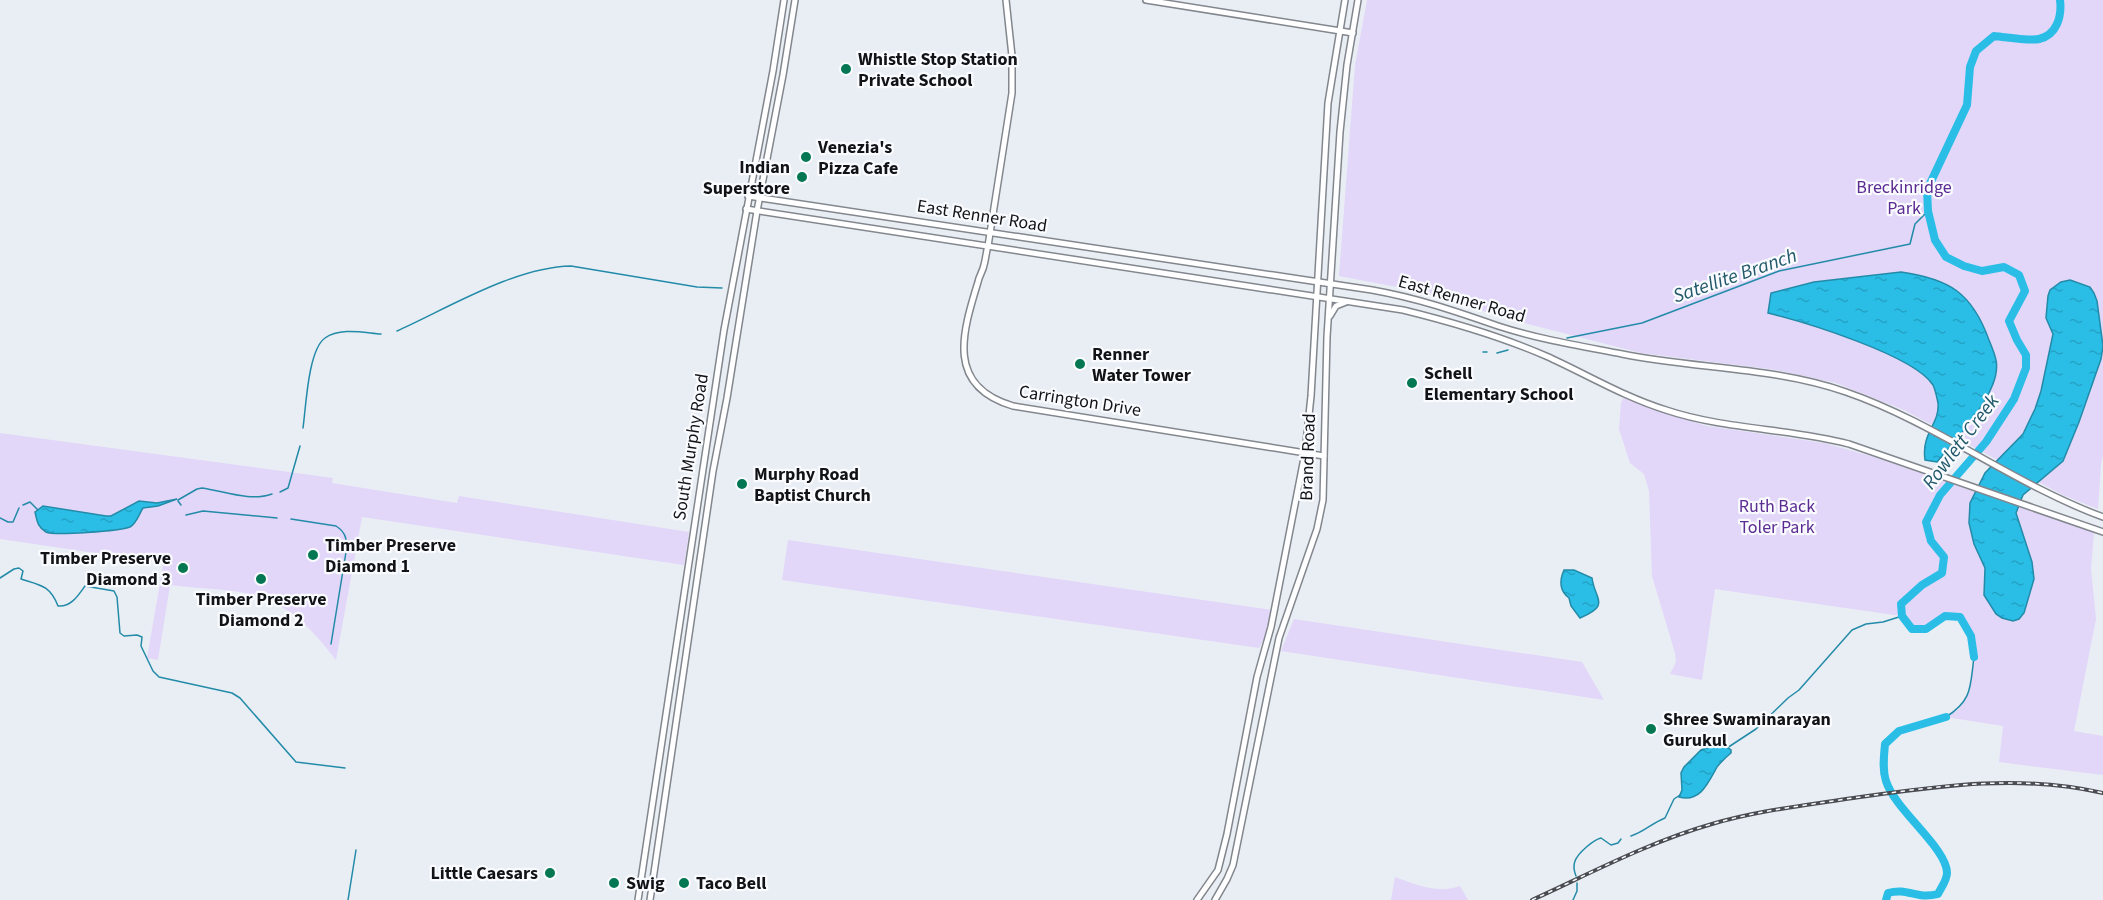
<svg xmlns="http://www.w3.org/2000/svg" width="2103" height="900" font-family="'Source Sans 3',sans-serif">
	<style>
		.green { fill: #e2d6f9 }
		.water { fill: url(#water-ripples); stroke: #238ba8; stroke-width: 1.5 }
		.lines { fill: none; stroke-linecap: round; stroke-linejoin: round }
		.stream { stroke: #238ba8; stroke-width: 1.5 }
		.river { stroke: #2abee7; stroke-width: 8 }
		.secondary-casing { stroke: #82868d; stroke-width: 8 }
		.secondary { stroke: #fff; stroke-width: 5 }
		.rail-casing { stroke: #4a4c51; stroke-width: 4 }
		.rail { stroke: #f9fbfe; stroke-width: 1.5; stroke-dasharray: 4.5; stroke-linecap: butt }
		.poi-dot { fill: #037752; stroke: #f9fbfe; stroke-width: 2 }
		.labels { text-anchor: middle; dominant-baseline: central; stroke-width: 4.5; stroke-linejoin: round; paint-order: stroke }
		.poi-label { font-size: 18px; font-weight: bold; fill: #121316; stroke: #f9fbfe; text-anchor: start }
		.park-label { font-size: 18px; fill: #5b2c92; stroke: #f9fbfe }
		.street-label { font-size: 18px; fill: #121316; stroke: #f9fbfe }
		.water-label { font-size: 20px; font-style: italic; fill: #22596a; stroke: #f9fbfe }
	</style>
	<defs>
		<pattern id="water-ripples" width="26" height="14" patternUnits="userSpaceOnUse" patternTransform="scale(1.5)"><rect width="26" height="14" fill="#2abee7"/><path d="M2 4q2-2 4 0t4 0M15 11q2-2 4 0t4 0" fill="none" stroke="#24a2c5"/></pattern>
	</defs>
	<rect width="100%" height="100%" fill="#e9eef5"/>
	<!-- green -->
	<g class="green">
		<polygon points="1367,0 2103,0 2103,455 2101,464 2098,509 2063,495 1904,410 1836,383 1777,370 1641,353 1505,318 1423,292 1339,276 1355,65"/>
		<polygon points="1624,397 1667,414 1707,426 1824,443 1874,457 2092,531 2094,533 2091,569 2096,619 2074,731 2103,736 2103,775 1999,762 2003,726 1946,717 1959,709 1969,693 1974,657 1971,636 1960,617 1945,616 1926,629 1912,629 1901,616 1715,589 1702,680 1670,674 1676,662 1675,653 1652,576 1649,491 1644,474 1630,463 1619,429 1621,403"/>
		<path d="M0 433 333 478 332 483 457 503 459 496 689 532 684 565 362 517 336 660C318 637 298 613 271 601 239 587 203 590 170 585L158 660 147 658 163 566C152 553 151 552 136 559L0 539Z"/>
		<polygon points="788,540 1272,610 1267,633 1259,648 782,580"/>
		<polygon points="1294,619 1582,662 1604,700 1281,651"/>
		<path d="M1395 877C1417 885 1437 894 1460 886L1468 900H1391Z"/>
	</g>
	<!-- water -->
	<g class="water">
		<path d="M1901 272C1950 279 1972 293 1989 340 1996 357 2000 365 1993 384 1983 410 1955 441 1937 462L1925 460C1921 433 1940 424 1938 403 1937 398 1935 389 1933 385 1914 355 1804 322 1768 313L1771 293 1814 282Z"/>
		<polygon points="2070,280 2090,287 2094,293 2097,301 2103,346 2101,359 2079,422 2063,461 2023,495 2016,513 2032,562 2034,579 2024,613 2019,619 2013,621 2002,618 1996,614 1984,595 1985,568 1974,544 1969,523 1970,503 1985,473 2023,434 2035,409 2041,391 2053,334 2046,318 2048,296 2050,290 2061,282"/>
		<path d="M177 499 158 506 143 508C139 514 137 523 130 527 120 531 54 536 46 532 37 527 37 520 35 512L43 506 106 516H111L139 501 157 503Z"/>
		<path d="M1564 570H1574L1592 578C1595 600 1611 605 1580 618L1571 606 1569 598C1560 591 1559 581 1564 570Z"/>
		<path d="M1721 743 1731 750V753C1726 757 1721 762 1717 767 1708 783 1700 803 1679 797L1682 790 1681 773 1684 767 1701 750Z"/>
	</g>
	<g class="lines">
		<!-- stream -->
		<g class="stream">
			<path d="M397 331C448 308 515 267 571 266L697 287 722 288"/>
			<polyline points="1567,338 1642,323 1779,271 1910,244 1915,224 1928,211"/>
			<polyline points="1483,352 1487,352"/>
			<polyline points="1497,353 1508,350"/>
			<path d="M303 428C306 407 308 350 325 338 340 327 365 333 381 334"/>
			<polyline points="280,492 288,488 300,446"/>
			<path d="M178 500 197 489 202 488C224 491 250 502 272 494"/>
			<polyline points="178,501 181,505"/>
			<polyline points="23,505 30,502 38,510"/>
			<polyline points="186,515 203,511 277,518"/>
			<polyline points="0,518 8,522 13,522 19,508"/>
			<path d="M291 519 336 526C345 532 346 537 347 546L331 644"/>
			<path d="M0 578 14 569 19 568 23 571 21 579C40 585 50 585 58 606 71 607 78 596 85 586L114 591 117 597 120 633 124 636 137 635 142 637 141 646 153 671 159 677 232 693 240 698 296 762 345 768"/>
			<path d="M1946 717C1973 700 1970 686 1974 657"/>
			<polyline points="1727,748 1756,729 1788,698 1799,690 1852,630 1866,624 1883,622 1902,616"/>
			<path d="M1631 836C1644 832 1652 823 1665 818L1674 799 1680 795"/>
			<path d="M1576 876C1574 871 1573 866 1575 861 1578 853 1593 840 1601 838L1611 845 1618 843 1621 839"/>
			<polyline points="348,900 356,850"/>
			<polyline points="1573,900 1577,891 1577,883"/>
		</g>
		<!-- river -->
		<g class="river">
			<path d="M1974 657 1971 636 1960 617 1945 616 1926 629H1912L1902 616 1901 604 1922 585 1942 573 1944 557 1931 541 1926 522 1940 495 1986 442 2014 399 2026 368V355L2017 340 2009 321 2025 291 2019 275 2004 267 1982 271 1964 266 1946 257 1935 240 1928 211 1927 190 1967 105 1970 67 1976 51 1994 36C2004 37 2031 41 2039 39 2057 35 2062 16 2060 0"/>
			<path d="M1886 900 1888 893C1908 887 1916 900 1938 894 1941 888 1947 880 1947 873 1947 848 1895 810 1886 781 1882 769 1884 756 1885 744L1899 731 1946 717"/>
		</g>
		<defs>
			<g id="secondary">
				<path d="M1006 0 1012 56V93L988 246C986 252 986 258 984 265 983 271 979 276 978 282 962 334 946 386 1013 406L1324 456"/>
				<polyline points="1146,0 1353,33"/>
				<path d="M748 196 1372 290C1417 298 1455 311 1498 326 1538 339 1581 346 1622 354 1697 369 1774 367 1846 392 1936 423 2013 484 2103 517"/>
				<path d="M746 209 1403 310C1452 322 1500 336 1546 356 1586 374 1624 397 1666 410 1726 430 1789 428 1849 444L2103 532"/>
				<polyline points="1330,316 1336,306 1346,302"/>
				<polyline points="638,900 724,330 773,71 784,0"/>
				<polyline points="650,900 713,471 727,398 757,211 783,75 795,0"/>
				<polyline points="1197,900 1218,870 1227,834 1257,677 1271,627 1305,453 1311,396 1328,103 1345,0"/>
				<polyline points="1215,900 1227,879 1233,865 1279,638 1317,529 1323,500 1327,337 1340,132 1347,65 1358,0"/>
			</g>
		</defs>
		<!-- secondary casing -->
		<use href="#secondary" class="secondary-casing"/>
		<!-- secondary -->
		<use href="#secondary" class="secondary"/>
		<defs>
			<path id="rail" d="M1532 900C1591 873 1649 842 1712 824 1756 811 1801 806 1846 799 1933 787 2016 773 2103 793"/>
		</defs>
		<!-- rail casing -->
		<use href="#rail" class="rail-casing"/>
		<!-- rail -->
		<use href="#rail" class="rail"/>
	</g>
	<!-- markers -->
	<g class="poi-dot">
		<circle cx="846" cy="69" r="6"/>
		<circle cx="806" cy="157" r="6"/>
		<circle cx="802" cy="177" r="6"/>
		<circle cx="1080" cy="364" r="6"/>
		<circle cx="1412" cy="383" r="6"/>
		<circle cx="742" cy="484" r="6"/>
		<circle cx="313" cy="555" r="6"/>
		<circle cx="183" cy="568" r="6"/>
		<circle cx="261" cy="579" r="6"/>
		<circle cx="1651" cy="729" r="6"/>
		<circle cx="550" cy="873" r="6"/>
		<circle cx="614" cy="883" r="6"/>
		<circle cx="684" cy="883" r="6"/>
	</g>
	<g class="labels">
		<!-- poi labels -->
		<g class="poi-label">
			<text x="858" y="59">Whistle Stop Station<tspan x="858" dy="21">Private School</tspan></text>
			<text x="818" y="147">Venezia's<tspan x="818" dy="21">Pizza Cafe</tspan></text>
			<text x="790" y="167" text-anchor="end">Indian<tspan x="790" dy="21">Superstore</tspan></text>
			<text x="1092" y="354">Renner<tspan x="1092" dy="21">Water Tower</tspan></text>
			<text x="1424" y="373">Schell<tspan x="1424" dy="21">Elementary School</tspan></text>
			<text x="754" y="474">Murphy Road<tspan x="754" dy="21">Baptist Church</tspan></text>
			<text x="325" y="545">Timber Preserve<tspan x="325" dy="21">Diamond 1</tspan></text>
			<text x="171" y="558" text-anchor="end">Timber Preserve<tspan x="171" dy="21">Diamond 3</tspan></text>
			<text x="261" y="599" text-anchor="middle">Timber Preserve<tspan x="261" dy="21">Diamond 2</tspan></text>
			<text x="1663" y="719">Shree Swaminarayan<tspan x="1663" dy="21">Gurukul</tspan></text>
			<text x="538" y="873" text-anchor="end">Little Caesars</text>
			<text x="626" y="883">Swig</text>
			<text x="696" y="883">Taco Bell</text>
		</g>
		<!-- park labels -->
		<g class="park-label">
			<text x="1904" y="187">Breckinridge<tspan x="1904" dy="21">Park</tspan></text>
			<text x="1777" y="506">Ruth Back<tspan x="1777" dy="21">Toler Park</tspan></text>
		</g>
		<!-- street labels -->
		<g class="street-label">
			<text transform="translate(982 216) rotate(9)">East Renner Road</text>
			<text transform="translate(1462 299) rotate(16)">East Renner Road</text>
			<text transform="translate(1080 401) rotate(9)">Carrington Drive</text>
			<text transform="translate(691 447) rotate(-81)">South Murphy Road</text>
			<text transform="translate(1308 457) rotate(-88)">Brand Road</text>
		</g>
		<!-- water labels -->
		<g class="water-label">
			<text transform="translate(1735 276) rotate(-19)">Satellite Branch</text>
			<text transform="translate(1961 442) rotate(-53)">Rowlett Creek</text>
		</g>
	</g>
</svg>
